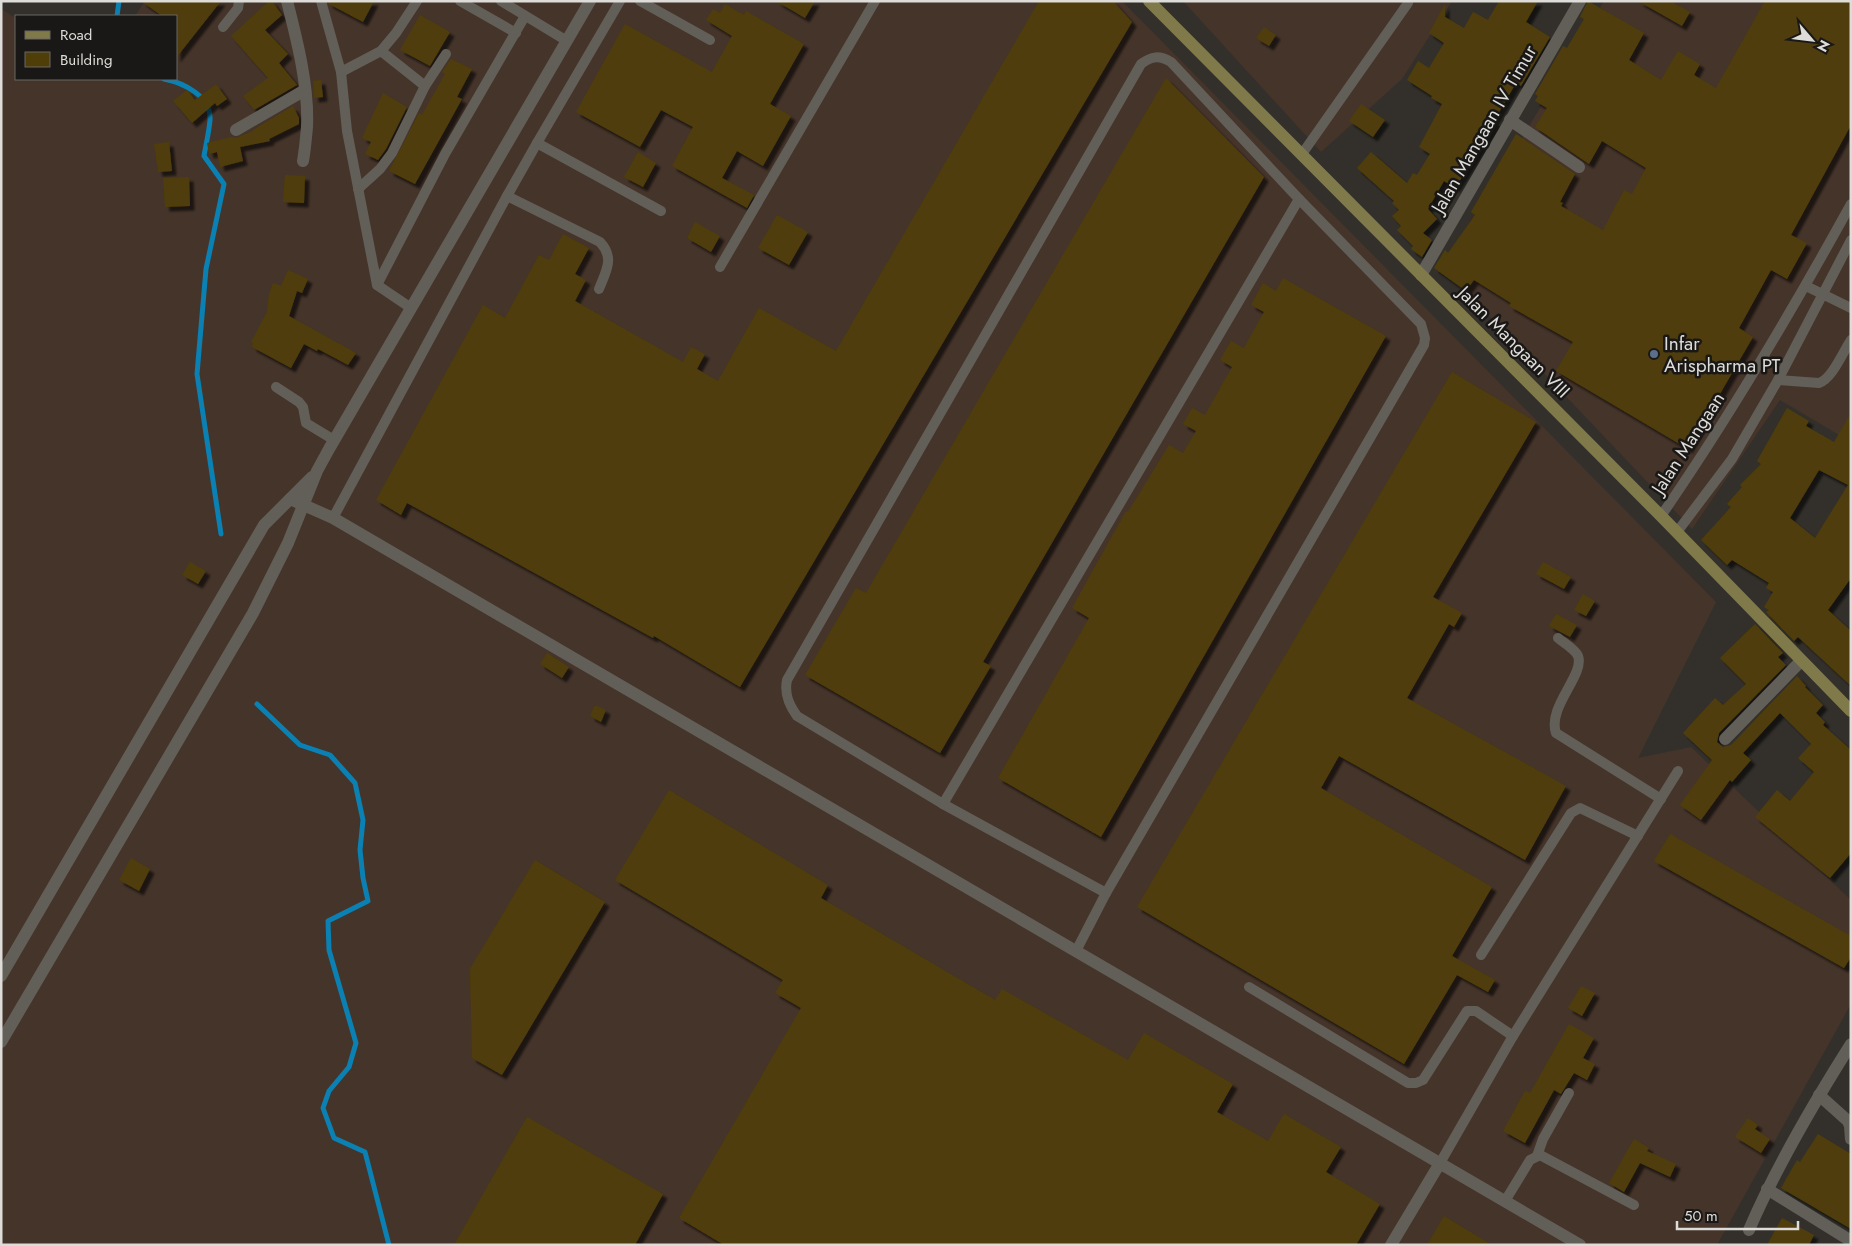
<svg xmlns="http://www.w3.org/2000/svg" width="1852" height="1246" font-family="Jost,sans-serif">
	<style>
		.industrial { fill: #45342a }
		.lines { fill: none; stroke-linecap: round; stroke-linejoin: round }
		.stream { stroke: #0b80b2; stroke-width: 5 }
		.building { fill: #503e08; fill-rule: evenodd; filter: url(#shadow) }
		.lane { stroke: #625f59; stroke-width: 10 }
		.street { stroke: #625f59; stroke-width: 12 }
		.secondary { stroke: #807a4b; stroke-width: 12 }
		.service-dot { fill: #5c6f8a; stroke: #1a1816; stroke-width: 2 }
		.labels { text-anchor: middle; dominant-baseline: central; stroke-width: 5; stroke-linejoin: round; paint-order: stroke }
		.street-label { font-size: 19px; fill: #dedcd8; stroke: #1a1816 }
		.poi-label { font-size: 19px; fill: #dedcd8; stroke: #1a1816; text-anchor: start }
	</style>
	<defs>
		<filter id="shadow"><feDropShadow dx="4.5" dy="4.5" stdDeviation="1" flood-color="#0009"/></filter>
	</defs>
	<rect width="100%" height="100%" fill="#33302b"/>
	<!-- industrial -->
	<g class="industrial">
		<polygon points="145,1 1122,1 1716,602 1638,758 1691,747 1851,900 1851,1004 1717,1245 1,1245 1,9 16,18 16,79 176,79 176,16 135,16"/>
		<polygon points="1183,1 1452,1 1402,79 1321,152"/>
		<polygon points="1604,1 1851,1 1851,442 1780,400 1692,529 1444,268"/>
	</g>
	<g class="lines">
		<!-- stream -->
		<g class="stream">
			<polyline points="117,16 119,1"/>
			<path d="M164 79C184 83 211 96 210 120 209 132 206 144 204 156L224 184 206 269 197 374 221 534"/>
			<polyline points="257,704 300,745 330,755 355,783 363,820 360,850 363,878 368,901 328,921 329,950 356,1043 349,1067 329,1091 323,1108 334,1138 365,1152 389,1245"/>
		</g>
	</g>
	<!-- building -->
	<g class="building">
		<polygon points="141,1 221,1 176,58 176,16 162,16"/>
		<polygon points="269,1 272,1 282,15 265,30 288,54 279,63 297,85 254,110 243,96 268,78 231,36"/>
		<polygon points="328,1 374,1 363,22 329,4"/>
		<polygon points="776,1 815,1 805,18"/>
		<polygon points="1039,1 1113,1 1132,22 740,687 654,636 653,638 407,503 401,515 376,500 483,305 505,318 539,255 549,260 563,234 589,248 575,274 586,280 575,301 683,362 691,347 705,354 697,369 718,381 759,308 836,351"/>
		<polygon points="1499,1 1538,1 1526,22 1550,37 1521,86 1516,83 1494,121 1497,123 1455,188 1444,181 1428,209 1437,219 1423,233 1432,240 1422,257 1411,249 1413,246 1397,230 1401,226 1392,216 1399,210 1392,203 1394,201 1357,168 1371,152 1407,183 1413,173 1417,175 1430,154 1419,147 1442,104 1431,98 1432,96 1407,80 1418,61 1429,68 1444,43 1429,33 1445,4 1445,17 1464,28 1473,12 1488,20"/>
		<polygon points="1588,1 1644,33 1629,60 1661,80 1678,51 1700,64 1694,75 1716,88 1765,1 1851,1 1851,125 1791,235 1807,243 1787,279 1771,270 1739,328 1753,337 1688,449 1556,371 1573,342 1509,306 1511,303 1474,280 1466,291 1434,268 1445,250 1448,253 1475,215 1471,212 1516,134 1575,174 1560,202 1563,203 1561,206 1603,230 1624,190 1632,194 1646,168 1602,141 1589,164 1535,127 1547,108 1535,101 1538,96 1535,94 1563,46 1567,48 1584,19 1580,17"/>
		<polygon points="1638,1 1670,1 1690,12 1682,26"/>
		<polygon points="725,4 744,15 746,11 804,44 770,104 791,116 763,166 737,151 722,178 754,195 747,208 672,166 693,127 661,110 640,147 576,112 625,24 712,72 732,36 706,20 713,9 720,13"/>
		<polygon points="420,15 450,32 430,66 400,50"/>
		<polygon points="1264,27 1276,35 1269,46 1256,38"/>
		<polygon points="451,59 472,69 457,97 462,99 415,184 389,171 419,113 422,115 445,74 442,72"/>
		<polygon points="1166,78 1264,177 983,662 991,666 940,753 805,675 856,588 866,593"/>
		<polygon points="321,80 323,97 314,98 313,81"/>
		<polygon points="216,84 227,99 217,106 215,103 192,123 173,101 187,90 195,100"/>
		<polygon points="383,93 407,107 386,149 378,160 365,154 371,142 362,138"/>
		<polygon points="1361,104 1385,120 1373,137 1349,121"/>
		<polygon points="293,106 299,118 299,124 269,139 270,141 240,147 243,161 220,167 217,152 209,154 207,143 232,137 236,138 253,131 253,130"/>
		<polygon points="169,142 172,171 158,172 154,144"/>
		<polygon points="638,152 656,163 643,187 624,177"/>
		<polygon points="285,175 305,176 304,203 283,202"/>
		<polygon points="189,177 190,206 165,207 163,178"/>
		<polygon points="777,215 808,232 789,265 758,248"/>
		<polygon points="695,222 720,236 711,252 687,238"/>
		<polygon points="288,270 308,279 302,293 297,291 289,316 356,353 348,365 318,349 317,351 304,344 291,368 252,347 253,343 251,342 267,312 269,294 273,283 281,286"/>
		<polygon points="1283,278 1386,336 1101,837 998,778 1089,618 1072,608 1126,511 1128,512 1169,445 1183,453 1196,431 1183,424 1192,408 1205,415 1232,367 1220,360 1231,341 1244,348 1264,312 1251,305 1263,283 1276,291"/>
		<polygon points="1452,372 1536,422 1433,597 1462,613 1454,627 1449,624 1407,698 1566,786 1525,860 1339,756 1321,788 1492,887 1452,956 1495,980 1488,992 1457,975 1404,1064 1137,907"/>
		<path d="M1787 408 1809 421 1806 426 1834 442 1851 413V578L1828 610 1851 631V686L1798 637 1794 641 1766 612 1769 610 1764 607 1773 592 1766 588 1769 583 1732 560 1727 565 1701 540 1731 507 1727 504 1742 487 1740 485 1761 464 1757 461ZM1819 470 1848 485 1815 538 1790 518Z"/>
		<polygon points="190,562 206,571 198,584 182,575"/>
		<polygon points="1543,562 1571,577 1564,589 1536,574"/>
		<polygon points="1583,594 1595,601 1586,616 1574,610"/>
		<polygon points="1556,614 1577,625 1570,637 1549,626"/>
		<polygon points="1755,624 1783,653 1778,657 1786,665 1719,733 1717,742 1723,747 1731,745 1797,676 1806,686 1805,687 1823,705 1816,713 1825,722 1823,725 1851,750 1851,853 1830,878 1755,817 1777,790 1790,801 1814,772 1798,758 1811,744 1780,713 1743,753 1751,760 1732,782 1730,780 1701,820 1680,805 1712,760 1683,733 1715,698 1723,705 1746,684 1720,658"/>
		<polygon points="547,653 569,667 562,678 540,664"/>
		<polygon points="595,705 606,710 601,722 590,716"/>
		<polygon points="669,790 828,885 821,898 995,1000 1002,989 1128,1060 1144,1033 1233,1084 1217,1112 1268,1141 1284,1114 1341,1147 1326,1172 1380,1204 1356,1245 724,1245 679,1218 801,1008 775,993 783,980 615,880"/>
		<polygon points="1670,834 1851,936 1851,957 1844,968 1654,861"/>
		<polygon points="131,858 150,869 139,891 119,880"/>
		<polygon points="535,860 605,902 502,1075 472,1058 470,969"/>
		<polygon points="1581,986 1595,993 1582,1016 1568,1008"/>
		<polygon points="1569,1024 1594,1038 1583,1058 1595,1064 1587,1080 1574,1073 1561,1094 1554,1090 1525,1143 1503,1131 1525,1091 1530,1093"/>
		<polygon points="527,1117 663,1194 635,1245 454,1245"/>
		<polygon points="1748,1118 1758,1125 1755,1129 1770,1139 1761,1153 1735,1137"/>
		<polygon points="1818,1134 1851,1154 1851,1229 1781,1188 1797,1160 1800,1162"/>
		<polygon points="1634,1139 1649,1148 1647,1151 1676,1164 1670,1177 1640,1163 1624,1192 1609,1183"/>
		<polygon points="1444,1216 1492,1245 1427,1245"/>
		<polygon points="1782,1218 1814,1235 1809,1245 1767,1245"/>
	</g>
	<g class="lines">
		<!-- lane -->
		<g class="lane">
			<polyline points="321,1 341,72 347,131 377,285 411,308"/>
			<polyline points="460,1 516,33"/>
			<polyline points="501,1 567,41"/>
			<polyline points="620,1 537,143 661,211"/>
			<polyline points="640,1 710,40"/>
			<polyline points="223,27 238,8 239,1"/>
			<polyline points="341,72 381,51 396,33 417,1"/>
			<polyline points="425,86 446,54"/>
			<polyline points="1302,154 1408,3"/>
			<polyline points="358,189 380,169 392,153 425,86 381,51"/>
			<path d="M507 196 600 242C615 258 606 271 599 289"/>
			<polyline points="720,267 875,1"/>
			<polyline points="377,285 445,154 525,16"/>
			<polyline points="1806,286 1851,308"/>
			<path d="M1778 380 1819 383C1832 379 1843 352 1851 340"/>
			<polyline points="276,387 299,402 303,407 306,423 334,440"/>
			<path d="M1661 516C1730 416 1792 311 1851 204"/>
			<polyline points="333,518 507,196 537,143"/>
			<polyline points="1677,532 1732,459 1778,380 1851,240"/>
			<path d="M1558 638C1564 643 1575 649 1578 656 1585 675 1547 707 1556 733L1661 799"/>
			<path d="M943 804 797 716C789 705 784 694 787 680L1141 64C1152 56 1159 55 1171 62L1299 199 1421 324 1425 338 1424 345 1106 893 1076 951"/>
			<polyline points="1106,893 943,804 1299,199"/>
			<polyline points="1481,955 1571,813 1580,808 1638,836"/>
			<polyline points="1249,987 1408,1083 1416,1083 1423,1080 1467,1011 1476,1011 1513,1036"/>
			<polyline points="1537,1156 1543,1139 1569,1093"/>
			<polyline points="1440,1163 1513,1036 1678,771"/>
			<polyline points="1505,1201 1530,1160 1540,1155 1634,1205"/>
		</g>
		<!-- street -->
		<g class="street">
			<path d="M287 1C297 40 309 87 307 127 306 138 305 150 303 161"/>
			<polyline points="1510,120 1579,167"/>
			<polyline points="236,130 305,90"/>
			<polyline points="1421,275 1580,1"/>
			<polyline points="290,499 333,518 1580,1245"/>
			<polyline points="1725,739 1801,661"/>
			<polyline points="1,976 264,525 312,477"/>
			<polyline points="1,1042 253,613 288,543 317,471 329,449 590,1"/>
			<polyline points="1819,1095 1848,1121 1850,1126 1851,1139"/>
			<polyline points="1767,1189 1851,1241"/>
			<path d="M1749 1230C1777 1165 1813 1104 1851 1044"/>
			<polyline points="1391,1245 1440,1163"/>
		</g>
		<!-- secondary -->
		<polyline class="secondary" points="1149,1 1661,516 1851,711"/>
	</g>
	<!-- markers -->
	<circle class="service-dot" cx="1654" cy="354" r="5"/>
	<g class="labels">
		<!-- street labels -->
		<g class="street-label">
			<text transform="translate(1484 129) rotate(-60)">Jalan Mangaan IV Timur</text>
			<text transform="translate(1514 342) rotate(45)">Jalan Mangaan VIII</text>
			<text transform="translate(1688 443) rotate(-57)">Jalan Mangaan</text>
		</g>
		<!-- poi labels -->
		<g class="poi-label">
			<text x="1664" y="343">Infar<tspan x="1664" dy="22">Arispharma PT</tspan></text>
		</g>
	</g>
	<!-- border -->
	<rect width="1852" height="1246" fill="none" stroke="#dedcd8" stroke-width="5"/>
	<!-- legend -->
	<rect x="15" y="15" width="162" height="65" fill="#1a1816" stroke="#686664"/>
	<rect x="25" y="31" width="25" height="8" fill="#807a4b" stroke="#686664"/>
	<text x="60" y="40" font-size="15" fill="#dedcd8">Road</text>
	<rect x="25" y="52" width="25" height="15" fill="#503e08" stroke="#686664"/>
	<text x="60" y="65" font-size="15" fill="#dedcd8">Building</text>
	<!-- north arrow -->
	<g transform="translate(1812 40) rotate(118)" stroke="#1a1816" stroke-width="4" paint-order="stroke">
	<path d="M0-4L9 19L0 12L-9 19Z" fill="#dedcd8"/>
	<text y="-8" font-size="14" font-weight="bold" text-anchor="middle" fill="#dedcd8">N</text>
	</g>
	<!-- scale -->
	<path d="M1677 1221v8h121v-8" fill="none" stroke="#dedcd8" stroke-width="2.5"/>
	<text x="1684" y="1221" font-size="15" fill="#dedcd8" stroke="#1a1816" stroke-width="4" paint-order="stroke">50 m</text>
</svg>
